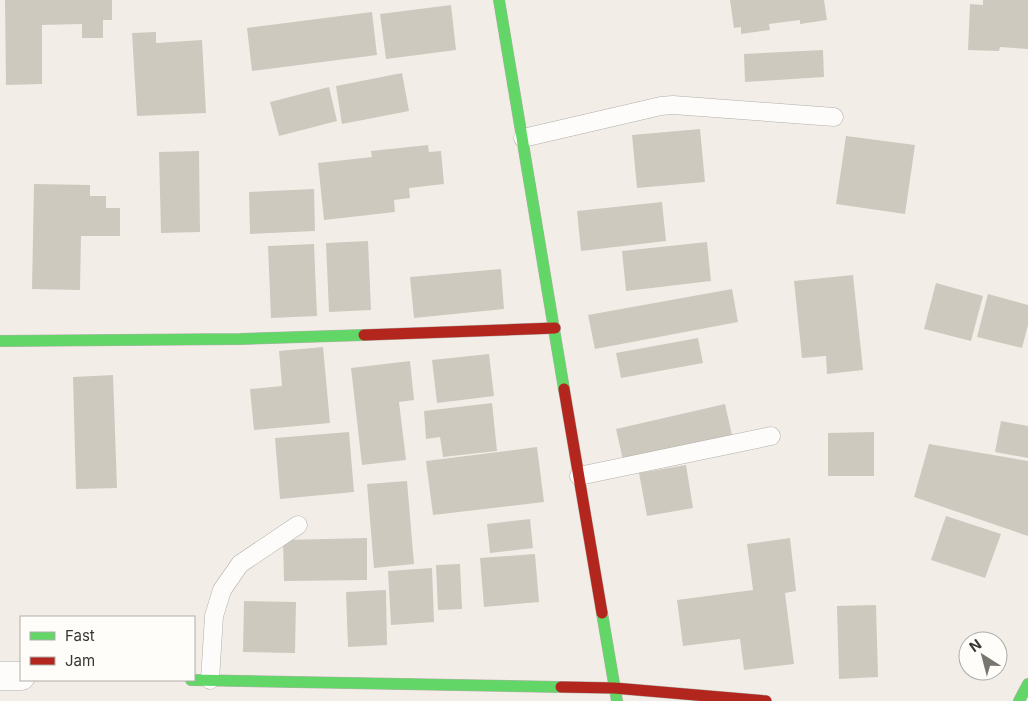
<svg xmlns="http://www.w3.org/2000/svg" width="1028" height="701" font-family="Inter,sans-serif">
	<style>
		.building { fill: #cec9bf }
		.lines { fill: none; stroke-linecap: round; stroke-linejoin: round }
		.lane-casing { stroke: #b2afaa; stroke-width: 19 }
		.street-casing { stroke: #b2afaa; stroke-width: 29 }
		.fast-casing { stroke: #b2afaa; stroke-width: 12 }
		.jam-casing { stroke: #b2afaa; stroke-width: 12 }
		.lane { stroke: #fdfcfb; stroke-width: 18 }
		.street { stroke: #fdfcfb; stroke-width: 28 }
		.fast { stroke: #63d668; stroke-width: 11 }
		.jam { stroke: #b3261e; stroke-width: 11 }
	</style>
	<rect width="100%" height="100%" fill="#f2eee7"/>
	<!-- building -->
	<g class="building">
		<polygon points="5,0 112,0 112,20 103,20 103,38 82,38 82,24 42,25 42,84 6,85"/>
		<polygon points="730,0 824,0 827,20 800,24 800,20 769,24 770,30 741,34 741,27 734,28"/>
		<polygon points="983,0 1028,0 1028,49 1000,47 999,51 968,50 970,4 983,5"/>
		<polygon points="451,5 456,50 386,59 380,14"/>
		<polygon points="372,12 377,55 252,71 247,28"/>
		<polygon points="156,32 156,43 202,40 206,113 137,116 132,33"/>
		<polygon points="823,50 824,77 745,82 744,54"/>
		<polygon points="402,73 409,111 342,124 336,86"/>
		<polygon points="329,87 337,121 279,136 270,102"/>
		<polygon points="700,129 705,182 637,188 632,135"/>
		<polygon points="846,136 915,145 905,214 836,204"/>
		<polygon points="428,145 429,152 441,151 444,184 409,188 410,198 394,200 395,212 324,220 318,163 372,157 371,151"/>
		<polygon points="199,151 200,232 161,233 159,152"/>
		<polygon points="34,184 90,185 90,196 106,196 106,208 120,208 120,236 81,236 80,290 32,289"/>
		<polygon points="314,189 315,231 250,234 249,192"/>
		<polygon points="662,202 666,241 581,251 577,211"/>
		<polygon points="368,241 371,310 329,312 326,243"/>
		<polygon points="707,242 711,281 626,291 622,251"/>
		<polygon points="314,244 317,316 271,318 268,246"/>
		<polygon points="501,269 504,309 414,318 410,277"/>
		<polygon points="853,275 863,370 827,374 826,356 802,358 794,281"/>
		<polygon points="936,283 983,296 971,341 924,329"/>
		<polygon points="732,289 738,322 595,349 588,315"/>
		<polygon points="988,294 1028,305 1028,325 1022,348 977,337"/>
		<polygon points="698,338 703,363 621,378 616,353"/>
		<polygon points="323,347 330,423 254,430 250,389 282,386 279,351"/>
		<polygon points="489,354 494,396 437,403 432,360"/>
		<polygon points="410,361 414,400 399,402 406,460 362,465 351,368"/>
		<polygon points="113,375 117,488 76,489 73,377"/>
		<polygon points="492,403 497,451 443,457 440,437 426,439 424,411"/>
		<polygon points="725,404 732,435 623,460 616,429"/>
		<polygon points="1001,421 1028,426 1028,458 995,452"/>
		<polygon points="349,432 354,492 280,499 275,438"/>
		<polygon points="874,432 874,476 828,476 828,433"/>
		<polygon points="929,444 1028,461 1028,536 914,497"/>
		<polygon points="537,447 544,502 433,515 426,461"/>
		<polygon points="686,465 693,508 647,516 639,473"/>
		<polygon points="407,481 414,564 374,568 367,484"/>
		<polygon points="946,516 1001,534 985,578 931,560"/>
		<polygon points="530,519 533,548 490,553 487,524"/>
		<polygon points="367,538 367,580 284,581 283,540"/>
		<polygon points="790,538 796,591 785,593 794,664 744,670 740,639 683,646 677,600 753,590 747,544"/>
		<polygon points="535,554 539,602 484,607 480,558"/>
		<polygon points="460,564 462,609 438,610 436,565"/>
		<polygon points="432,568 434,622 391,625 388,571"/>
		<polygon points="386,590 387,645 348,647 346,592"/>
		<polygon points="244,601 296,602 295,653 243,652"/>
		<polygon points="876,605 878,677 839,679 837,606"/>
	</g>
	<g class="lines">
		<defs>
			<g id="lane">
				<polyline points="523,138 661,106 673,105 834,117"/>
				<polyline points="579,476 771,436"/>
				<polyline points="210,680 214,616 222,590 240,564 298,525"/>
			</g>
			<polyline id="street" points="0,676 21,676"/>
			<g id="fast">
				<polyline points="499,0 564,389"/>
				<polyline points="0,341 240,339 364,335"/>
				<polyline points="602,613 617,701"/>
				<polyline points="191,680 561,687"/>
				<polyline points="1019,701 1028,684"/>
			</g>
			<g id="jam">
				<polyline points="364,335 555,328"/>
				<polyline points="564,389 602,613"/>
				<polyline points="561,687 614,688 766,701"/>
			</g>
		</defs>
		<!-- lane casing -->
		<use href="#lane" class="lane-casing"/>
		<!-- street casing -->
		<use href="#street" class="street-casing"/>
		<!-- fast casing -->
		<use href="#fast" class="fast-casing"/>
		<!-- jam casing -->
		<use href="#jam" class="jam-casing"/>
		<!-- lane -->
		<use href="#lane" class="lane"/>
		<!-- street -->
		<use href="#street" class="street"/>
		<!-- fast -->
		<use href="#fast" class="fast"/>
		<!-- jam -->
		<use href="#jam" class="jam"/>
	</g>
	<!-- legend -->
	<rect x="20" y="616" width="175" height="65" fill="#fefdfa" stroke="#afada9"/>
	<rect x="30" y="632" width="25" height="8" fill="#63d668" stroke="#afada9"/>
	<text x="65" y="641" font-size="15" fill="#383530">Fast</text>
	<rect x="30" y="657" width="25" height="8" fill="#b3261e" stroke="#afada9"/>
	<text x="65" y="666" font-size="15" fill="#383530">Jam</text>
	<!-- north arrow -->
	<g transform="translate(983 656) rotate(324)"><circle r="24" fill="#fefdfa" stroke="#afada9"/>
	<path d="M0-4L9 19L0 12L-9 19Z" fill="#797670"/>
	<text y="-8" font-size="14" font-weight="bold" text-anchor="middle" fill="#383530">N</text>
	</g>
</svg>
